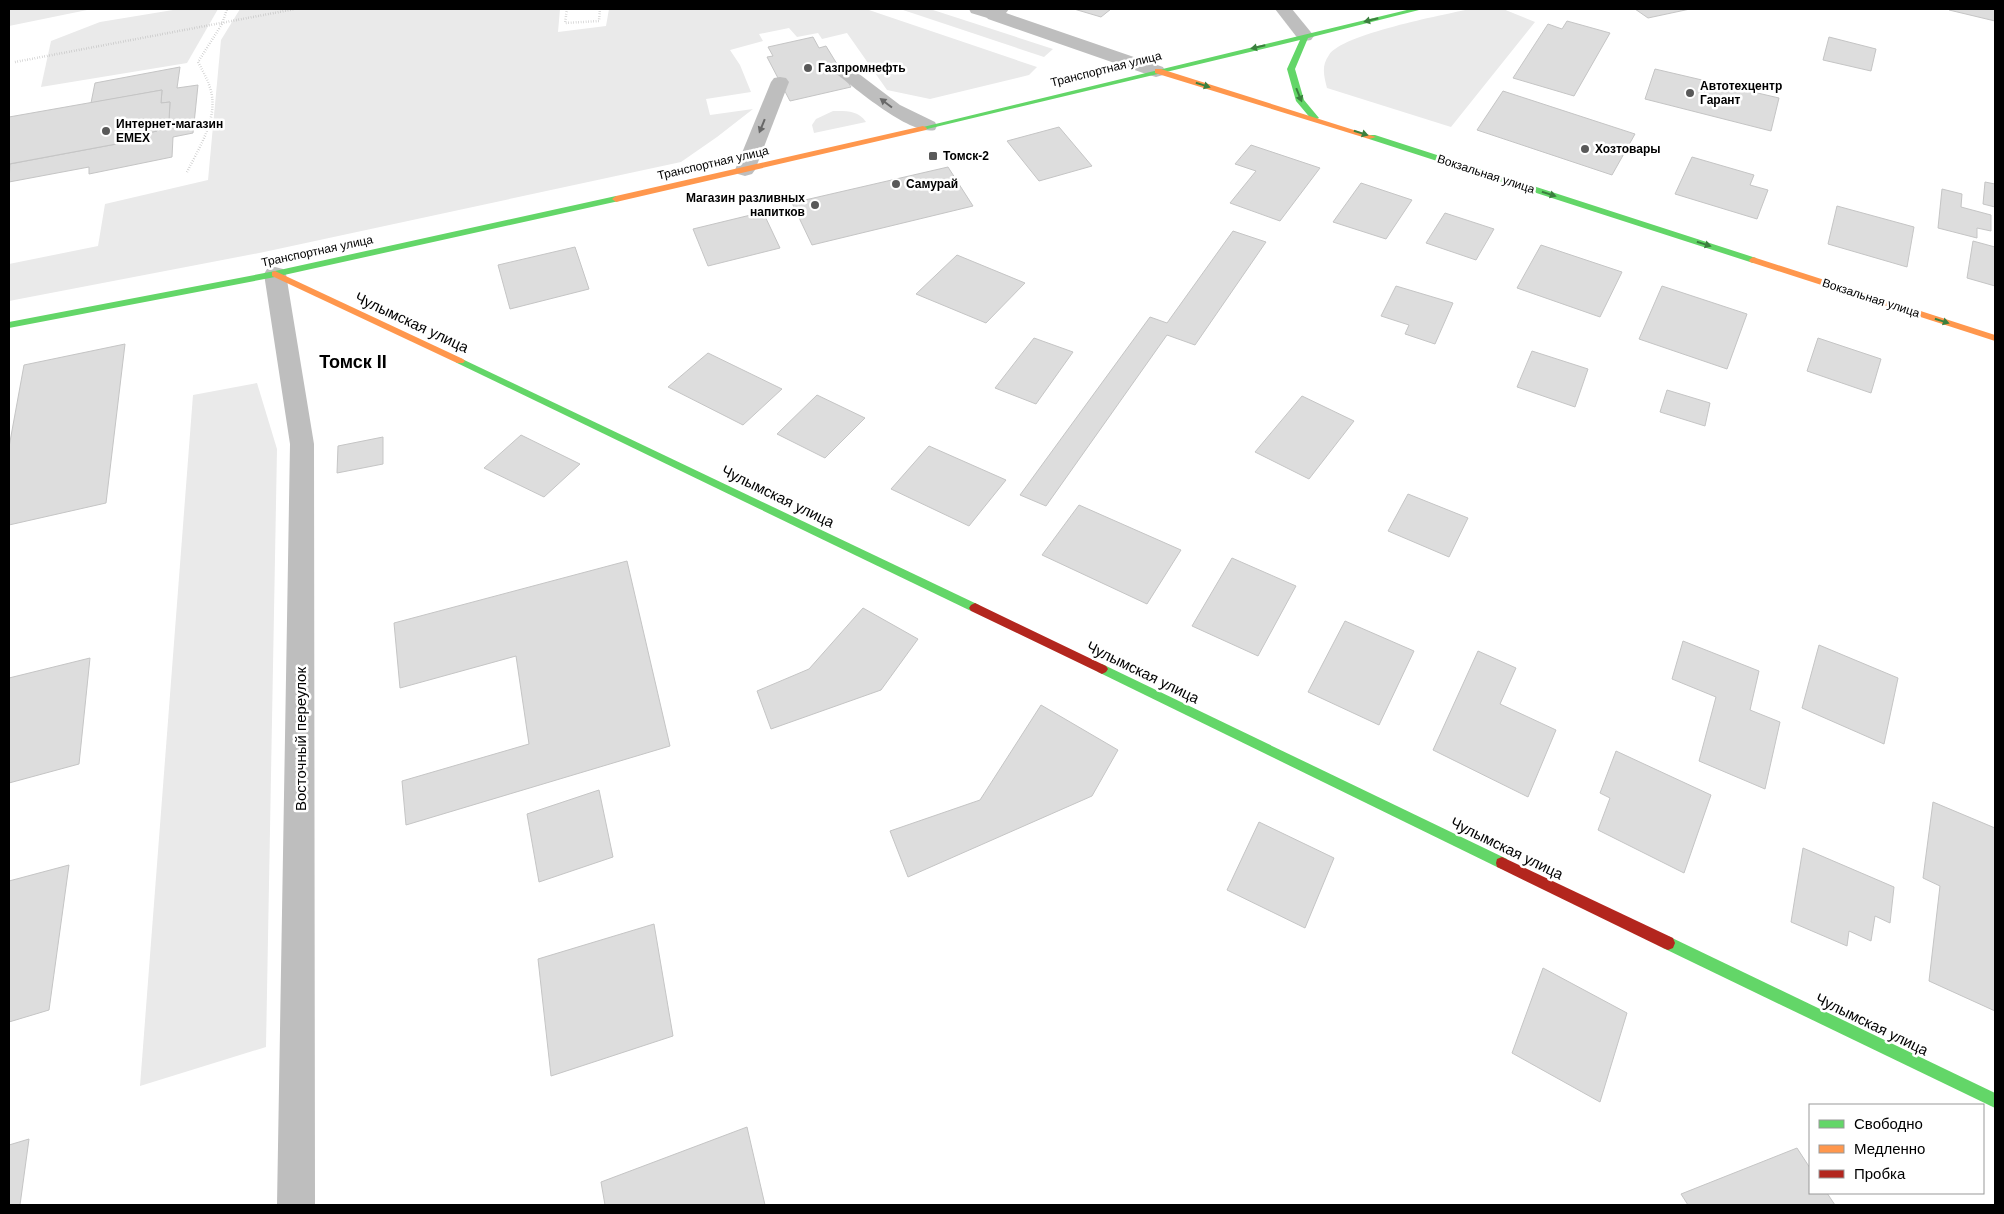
<svg xmlns="http://www.w3.org/2000/svg" width="2004" height="1214" font-family="Helvetica,sans-serif">
	<style>
		.green { fill: #eaeaea }
		.building { fill: #ddd; stroke: #c5c5c5 }
		.lines { fill: none; stroke-linecap: round; stroke-linejoin: round }
		.path { stroke: #b8b8b8; stroke-width: 2.5; stroke-dasharray: 0.5 2; stroke-linecap: butt }
		.lane { fill: #bebebe; fill-rule: evenodd }
		.street { fill: #bebebe; fill-rule: evenodd }
		.fast { fill: #63d668; fill-rule: evenodd }
		.slow { fill: #ff974d; fill-rule: evenodd }
		.jam { fill: #b3261e; fill-rule: evenodd }
		.oneway { fill: #3b803e }
		.oneway2 { fill: #686868 }
		.poi-dot { fill: #595959; stroke: #fff; stroke-width: 2 }
		.labels { text-anchor: middle; dominant-baseline: central; stroke-width: 5; stroke-linejoin: round; paint-order: stroke }
		.far-poi-label { font-size: 12px; font-weight: bold; fill: #000; stroke: #fff; text-anchor: start }
		.far-street-label { font-size: 12px; fill: #000; stroke: #fff }
		.street-label { font-size: 15px; fill: #000; stroke: #fff }
		.quarter-label { font-size: 18px; font-weight: bold; fill: #000; stroke: #fff }
	</style>
	<rect width="100%" height="100%" fill="#fff"/>
	<!-- green -->
	<g class="green">
		<polygon points="9,9 92,9 9,26"/>
		<polygon points="179,9 218,9 187,63 41,87 51,41 100,22"/>
		<polygon points="240,9 560,9 558,32 606,26 609,9 866,9 1037,67 1029,75 930,99 887,90 847,33 822,39 818,33 797,37 789,28 759,34 763,41 730,50 740,65 751,92 706,99 710,115 753,109 717,137 681,162 264,252 9,301 9,264 98,246 105,204 208,180 221,40"/>
		<polygon points="900,9 930,9 1053,49 1044,57"/>
		<path d="M1470 9H1503L1535 22 1451 127 1327 88C1324 76 1321 66 1329 55 1342 34 1443 15 1470 9Z"/>
		<path d="M833 111C846 111 858 110 866 122L814 133 812 125 816 119Z"/>
		<polygon points="257,383 277,449 266,1047 140,1086 193,395"/>
	</g>
	<!-- building -->
	<g class="building">
		<polygon points="1074,9 1111,9 1101,17"/>
		<polygon points="1635,9 1690,9 1648,18"/>
		<polygon points="1949,9 1995,9 1995,21 1949,10"/>
		<polygon points="1567,21 1610,33 1574,96 1513,78 1548,24 1562,29"/>
		<polygon points="813,37 819,48 826,46 851,87 790,101 767,57 773,56 768,47"/>
		<polygon points="1829,37 1876,49 1871,71 1823,60"/>
		<polygon points="180,67 177,88 198,85 193,133 173,137 172,157 89,174 89,167 9,182 10,164 143,139 144,134 157,131 157,122 169,120 170,102 161,103 162,90 91,103 95,83"/>
		<polygon points="1655,69 1779,98 1771,131 1645,99"/>
		<polygon points="162,90 161,103 170,102 169,120 157,122 157,131 144,134 143,139 9,164 9,117"/>
		<polygon points="1503,91 1635,134 1612,175 1477,130"/>
		<polygon points="1059,127 1092,166 1039,181 1007,141"/>
		<polygon points="1251,145 1320,168 1280,221 1230,203 1256,171 1235,164"/>
		<polygon points="1692,157 1754,175 1750,185 1768,190 1757,219 1675,194"/>
		<polygon points="948,167 973,206 812,245 792,203"/>
		<polygon points="1985,182 1995,184 1995,207 1983,204"/>
		<polygon points="1361,183 1412,200 1386,239 1333,222"/>
		<polygon points="1942,189 1962,194 1961,207 1991,215 1991,231 1977,228 1977,238 1938,228"/>
		<polygon points="1837,206 1914,227 1907,267 1828,244"/>
		<polygon points="763,212 780,248 708,266 693,229"/>
		<polygon points="1445,213 1494,229 1476,260 1426,243"/>
		<polygon points="1233,231 1266,242 1195,345 1167,335 1046,506 1020,495 1150,317 1167,323"/>
		<polygon points="1973,241 1995,247 1995,286 1967,278"/>
		<polygon points="1541,245 1622,272 1600,317 1517,288"/>
		<polygon points="575,247 589,289 510,309 498,265"/>
		<polygon points="957,255 1025,283 986,323 916,294"/>
		<polygon points="1396,286 1453,303 1435,344 1405,334 1409,325 1381,316"/>
		<polygon points="1662,286 1747,314 1727,369 1639,339"/>
		<polygon points="1034,338 1073,352 1036,404 995,388"/>
		<polygon points="1818,338 1881,359 1871,393 1807,371"/>
		<polygon points="125,344 106,503 9,525 9,447 24,365"/>
		<polygon points="1532,351 1588,369 1575,407 1517,387"/>
		<polygon points="708,353 782,389 743,425 668,387"/>
		<polygon points="1667,390 1710,403 1705,426 1660,412"/>
		<polygon points="817,395 865,418 825,458 777,434"/>
		<polygon points="1302,396 1354,421 1309,479 1255,452"/>
		<polygon points="521,435 580,464 544,497 484,468"/>
		<polygon points="383,437 383,464 337,473 338,446"/>
		<polygon points="929,446 1006,480 969,526 891,489"/>
		<polygon points="1408,494 1468,518 1449,557 1388,531"/>
		<polygon points="1079,505 1181,550 1147,604 1042,555"/>
		<polygon points="1232,558 1296,586 1258,656 1192,626"/>
		<polygon points="627,561 670,746 406,825 402,781 529,744 516,656 400,688 394,623"/>
		<polygon points="863,608 918,639 881,690 771,729 757,691 809,669"/>
		<polygon points="1345,621 1414,651 1379,725 1308,692"/>
		<polygon points="1683,641 1759,671 1750,710 1780,722 1765,789 1699,761 1716,697 1672,679"/>
		<polygon points="1819,645 1898,678 1884,744 1802,708"/>
		<polygon points="1478,651 1516,668 1500,704 1556,730 1528,797 1433,750"/>
		<polygon points="90,658 79,764 9,783 9,678"/>
		<polygon points="1041,705 1118,750 1092,796 908,877 890,831 980,800"/>
		<polygon points="1616,751 1711,795 1684,873 1598,830 1610,798 1600,793"/>
		<polygon points="599,790 613,857 539,882 527,814"/>
		<polygon points="1933,802 1995,828 1995,1011 1929,981 1940,886 1923,878"/>
		<polygon points="1259,822 1334,858 1305,928 1227,890"/>
		<polygon points="1803,848 1894,887 1890,923 1875,916 1871,941 1849,931 1847,946 1791,922"/>
		<polygon points="69,865 49,1010 9,1022 9,881"/>
		<polygon points="654,924 673,1036 551,1076 538,959"/>
		<polygon points="1543,968 1627,1013 1600,1102 1512,1053"/>
		<polygon points="747,1127 765,1205 605,1205 601,1182"/>
		<polygon points="29,1139 20,1205 9,1205 9,1145"/>
		<polygon points="1797,1148 1810,1168 1810,1193 1827,1193 1835,1205 1688,1205 1681,1194"/>
	</g>
	<g class="lines">
		<!-- path -->
		<g class="path">
			<polyline points="567,9 565,23 599,21 600,9"/>
			<polyline points="15,62 295,9"/>
			<path d="M187 172C199 148 218 119 211 91 208 80 203 71 198 62L222 24 227 9"/>
		</g>
		<!-- lane -->
		<g class="lane">
			<path d="M969 9C979 9 996 5 1002 15L1000 19 994 20 971 13Z"/>
			<polygon points="1275,9 1292,9 1314,36 1311,40 1305,41 1299,40"/>
			<path d="M840 63 846 64 900 105 935 122 937 126 935 130C910 136 854 87 834 72L831 68 834 64Z"/>
			<polygon points="780,77 786,78 789,82 755,170 752,174 745,176 738,174 735,170 771,82 774,78"/>
		</g>
		<!-- street -->
		<g class="street">
			<polygon points="990,9 1009,9 1006,13 1163,67 1165,71 1163,75 1156,77 1149,75 988,19 985,15"/>
			<polygon points="275,267 283,269 286,274 314,444 315,1205 277,1205 290,444 264,274 267,269"/>
		</g>
		<!-- fast -->
		<g class="fast">
			<polygon points="1411,9 1423,9 1308,38 1295,69 1304,100 1319,118 1315,120 1312,120 1296,101 1287,69 1300,40 923,130 919,128"/>
			<polygon points="1369,135 1375,135 1756,258 1757,260 1753,263 1750,262 1369,139"/>
			<polygon points="616,196 620,199 619,201 275,277 9,328 9,322 275,271"/>
			<polygon points="460,358 979,605 981,608 979,611 971,611 457,363 455,361"/>
			<polygon points="1102,664 1507,859 1508,863 1507,867 1502,869 1497,867 1098,672 1096,669 1098,666"/>
			<polygon points="1668,936 1995,1093 1995,1108 1663,948 1661,943 1663,938"/>
		</g>
		<!-- slow -->
		<g class="slow">
			<polygon points="1155,69 1161,69 1376,137 1369,139 1155,73"/>
			<polygon points="923,126 927,128 926,130 616,202 612,199 616,196"/>
			<polygon points="1753,257 1995,335 1995,341 1750,262 1749,260"/>
			<polygon points="275,271 463,359 465,361 463,363 457,363 272,276 272,272"/>
		</g>
		<!-- jam -->
		<g class="jam">
			<polygon points="975,603 1106,666 1108,669 1106,672 1102,674 1098,672 971,611 969,608 971,605"/>
			<polygon points="1502,857 1673,938 1675,943 1673,948 1668,950 1663,948 1497,867 1496,863 1497,859"/>
		</g>
	</g>
	<!-- one-way arrows -->
	<defs><path id="oneway-solid" d="M-6-.8H1V-3.2L6.5 0L1 3.2V.8H-6Z" transform="scale(1.25)"/></defs>
	<g class="oneway">
		<use href="#oneway-solid" transform="translate(1371 20) rotate(166)"/>
		<use href="#oneway-solid" transform="translate(1258 47) rotate(167)"/>
		<use href="#oneway-solid" transform="translate(1203 85) rotate(17)"/>
		<use href="#oneway-solid" transform="translate(1299 95) rotate(68)"/>
		<use href="#oneway-solid" transform="translate(1361 133) rotate(18)"/>
		<use href="#oneway-solid" transform="translate(1549 194) rotate(18)"/>
		<use href="#oneway-solid" transform="translate(1704 244) rotate(18)"/>
		<use href="#oneway-solid" transform="translate(1942 321) rotate(18)"/>
	</g>
	<g class="oneway2">
		<use href="#oneway-solid" transform="translate(886 103) rotate(-143)"/>
		<use href="#oneway-solid" transform="translate(762 126) rotate(112)"/>
	</g>
	<!-- markers -->
	<g class="poi-dot">
		<circle cx="808" cy="68" r="5"/>
		<circle cx="1690" cy="93" r="5"/>
		<circle cx="106" cy="131" r="5"/>
		<circle cx="1585" cy="149" r="5"/>
		<rect x="928" y="151" width="10" height="10" rx="2.5"/>
		<circle cx="896" cy="184" r="5"/>
		<circle cx="815" cy="205" r="5"/>
	</g>
	<g class="labels">
		<!-- far-poi labels -->
		<g class="far-poi-label">
			<text x="818" y="68">Газпромнефть</text>
			<text x="1700" y="86">Автотехцентр<tspan x="1700" dy="14">Гарант</tspan></text>
			<text x="116" y="124">Интернет-магазин<tspan x="116" dy="14">EMEX</tspan></text>
			<text x="1595" y="149">Хозтовары</text>
			<text x="943" y="156">Томск-2</text>
			<text x="906" y="184">Самурай</text>
			<text x="805" y="198" text-anchor="end">Магазин разливных<tspan x="805" dy="14">напитков</tspan></text>
		</g>
		<!-- far-street labels -->
		<g class="far-street-label">
			<text transform="translate(1106 69) rotate(-14)">Транспортная улица</text>
			<text transform="translate(713 163) rotate(-13)">Транспортная улица</text>
			<text transform="translate(1486 174) rotate(18)">Вокзальная улица</text>
			<text transform="translate(317 251) rotate(-12)">Транспортная улица</text>
			<text transform="translate(1871 298) rotate(18)">Вокзальная улица</text>
		</g>
		<!-- street labels -->
		<g class="street-label">
			<text transform="translate(412 322) rotate(25)">Чулымская улица</text>
			<text transform="translate(778 496) rotate(26)">Чулымская улица</text>
			<text transform="translate(1143 672) rotate(26)">Чулымская улица</text>
			<text transform="translate(300 739) rotate(-90)">Восточный переулок</text>
			<text transform="translate(1507 848) rotate(26)">Чулымская улица</text>
			<text transform="translate(1872 1024) rotate(26)">Чулымская улица</text>
		</g>
		<!-- quarter labels -->
		<g class="quarter-label">
			<text x="353" y="362">Томск II</text>
		</g>
	</g>
	<!-- border -->
	<rect width="2004" height="1214" fill="none" stroke="#000000" stroke-width="20"/>
	<!-- legend -->
	<rect x="1809" y="1104" width="175" height="90" fill="#ffffff" stroke="#999999"/>
	<rect x="1819" y="1120" width="25" height="8" fill="#63d668" stroke="#999999"/>
	<text x="1854" y="1129" font-size="15" fill="#000000">Свободно</text>
	<rect x="1819" y="1145" width="25" height="8" fill="#ff974d" stroke="#999999"/>
	<text x="1854" y="1154" font-size="15" fill="#000000">Медленно</text>
	<rect x="1819" y="1170" width="25" height="8" fill="#b3261e" stroke="#999999"/>
	<text x="1854" y="1179" font-size="15" fill="#000000">Пробка</text>
</svg>
